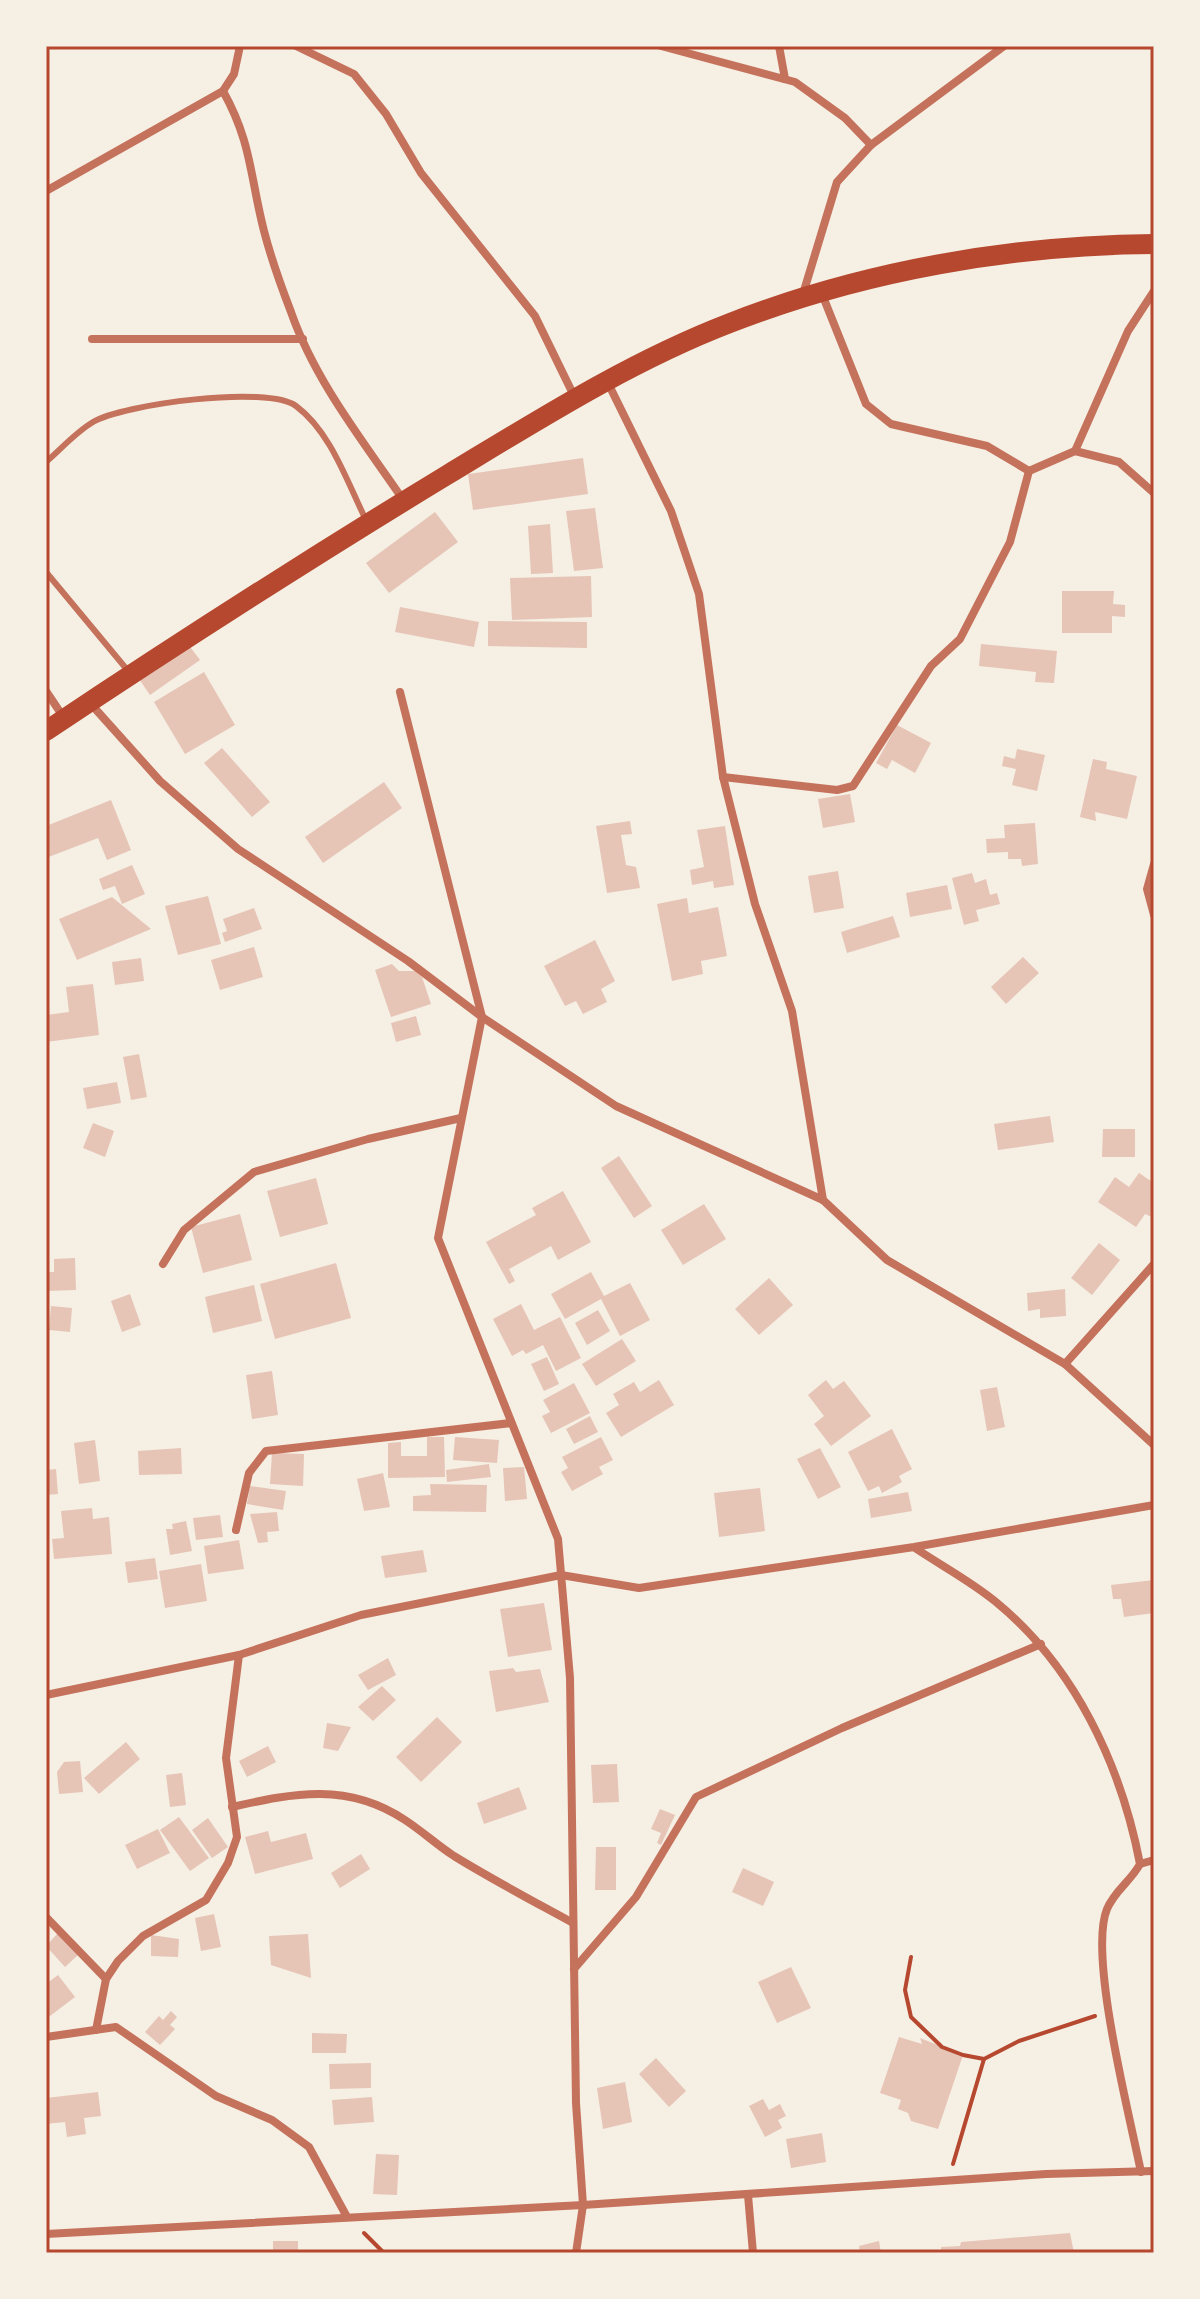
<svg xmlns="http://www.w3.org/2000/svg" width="1200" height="2299" font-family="Lora,serif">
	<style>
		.building { fill: #e6c5b7 }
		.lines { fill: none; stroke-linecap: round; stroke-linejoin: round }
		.path { stroke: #b5482f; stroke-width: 4 }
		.service { stroke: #c5725c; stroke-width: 6 }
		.minor { stroke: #c5725c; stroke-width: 8 }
		.primary { stroke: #b5482f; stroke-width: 20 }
		.neatline { fill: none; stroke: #b5482f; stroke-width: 3 }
	</style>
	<rect width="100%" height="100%" fill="#f6efe4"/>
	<!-- building -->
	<g class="building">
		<polygon points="583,458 588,494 473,510 468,474"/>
		<polygon points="595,508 603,568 574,571 566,511"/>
		<polygon points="435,512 458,542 389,593 366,563"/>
		<polygon points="550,524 553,573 531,574 528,526"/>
		<polygon points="591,576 592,617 512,620 510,578"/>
		<polygon points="1062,591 1114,591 1113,604 1125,605 1125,617 1112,616 1112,633 1062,633"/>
		<polygon points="400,607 479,622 474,647 395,632"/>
		<polygon points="488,621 587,622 587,648 488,646"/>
		<polygon points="188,644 200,660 150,695 139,679"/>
		<polygon points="981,644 1057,651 1054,683 1035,682 1036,672 979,666"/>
		<polygon points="204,672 235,725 185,754 154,702"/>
		<polygon points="897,725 931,743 915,773 892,760 887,769 876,763"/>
		<polygon points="222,748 270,802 252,817 204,763"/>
		<polygon points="1017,749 1045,755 1037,791 1012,785 1016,769 1002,766 1004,756 1015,759"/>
		<polygon points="1093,759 1107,762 1106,769 1137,776 1127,819 1095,812 1096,821 1080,817"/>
		<polygon points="384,782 402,808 323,863 305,837"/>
		<polygon points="850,794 855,822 823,828 818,799"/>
		<polygon points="111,800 131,850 107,860 98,838 46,858 46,826"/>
		<polygon points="630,821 632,834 621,835 626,865 636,867 640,888 607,893 596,826"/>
		<polygon points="1035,823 1038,864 1022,866 1021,859 1008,859 1008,852 987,853 986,839 1005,838 1004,825"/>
		<polygon points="725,826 734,885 714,888 713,881 692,885 690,870 704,867 697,830"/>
		<polygon points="132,865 145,894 122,904 115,886 103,890 99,879"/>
		<polygon points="838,871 844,908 814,913 808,876"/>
		<polygon points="972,873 975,883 986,879 990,895 997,893 1000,904 976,910 979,921 964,925 952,878"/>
		<polygon points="947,885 952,909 910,917 906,893"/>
		<polygon points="208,896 221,944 178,955 165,906"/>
		<polygon points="112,897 151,929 77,960 59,919"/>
		<polygon points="687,898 689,913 718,907 727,956 701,961 703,974 672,981 657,904"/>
		<polygon points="254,908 262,929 225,942 222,933 227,931 223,919"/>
		<polygon points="893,916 900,937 847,953 841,932"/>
		<polygon points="595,940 615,981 601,989 607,1002 583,1014 576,1001 565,1006 544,966"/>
		<polygon points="254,947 263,977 220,990 211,960"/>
		<polygon points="1023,957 1039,973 1006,1004 991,987"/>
		<polygon points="141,958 144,981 115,985 112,962"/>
		<polygon points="392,964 399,971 415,971 422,977 431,1004 391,1017 375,970"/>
		<polygon points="93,984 99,1035 46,1042 46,1015 69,1012 66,987"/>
		<polygon points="416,1016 421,1035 396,1042 391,1023"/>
		<polygon points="139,1054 147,1097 131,1100 123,1057"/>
		<polygon points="117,1082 121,1103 87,1109 83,1088"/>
		<polygon points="1050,1116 1054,1142 998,1150 994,1124"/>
		<polygon points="93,1123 114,1131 105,1157 83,1148"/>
		<polygon points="1103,1129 1135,1129 1135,1157 1102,1157"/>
		<polygon points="619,1156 652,1206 634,1218 601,1168"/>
		<polygon points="1139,1173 1154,1183 1154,1218 1145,1214 1136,1227 1098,1202 1115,1177 1129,1187"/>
		<polygon points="316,1178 328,1224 280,1237 267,1191"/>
		<polygon points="563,1191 591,1242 558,1260 551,1246 509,1269 515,1281 509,1284 486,1242 536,1215 532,1208"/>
		<polygon points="704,1204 726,1239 683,1265 661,1230"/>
		<polygon points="240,1214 252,1260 203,1273 191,1227"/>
		<polygon points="1099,1243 1120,1260 1092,1295 1071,1278"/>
		<polygon points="75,1258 76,1290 46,1291 46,1272 54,1272 54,1259"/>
		<polygon points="336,1263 351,1318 275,1339 260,1284"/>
		<polygon points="591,1272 604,1296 630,1283 650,1320 620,1336 601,1299 565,1319 551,1294"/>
		<polygon points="769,1278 793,1305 759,1335 735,1309"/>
		<polygon points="254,1285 262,1321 213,1333 205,1297"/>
		<polygon points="1065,1289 1066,1316 1040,1318 1040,1309 1028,1311 1027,1293"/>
		<polygon points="130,1294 141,1325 122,1332 111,1301"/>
		<polygon points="521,1304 534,1330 560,1317 581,1358 556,1371 543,1345 526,1354 523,1350 512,1356 493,1319"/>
		<polygon points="51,1306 72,1308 70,1332 49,1330"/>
		<polygon points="598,1310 610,1331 587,1345 575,1323"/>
		<polygon points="622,1339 636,1361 596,1386 582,1364"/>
		<polygon points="547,1357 559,1384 544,1391 531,1364"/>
		<polygon points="272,1371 278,1415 252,1419 246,1375"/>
		<polygon points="659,1380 674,1405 621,1437 606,1413 619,1405 613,1394 634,1382 640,1392"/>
		<polygon points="826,1380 833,1389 844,1381 871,1416 831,1446 814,1424 824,1416 808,1395"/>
		<polygon points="574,1383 590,1413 551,1433 542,1416 550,1412 543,1400"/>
		<polygon points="997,1387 1005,1427 987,1431 980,1390"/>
		<polygon points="590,1416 598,1432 574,1444 566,1429"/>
		<polygon points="892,1429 912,1469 899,1476 902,1482 882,1493 879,1486 868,1491 848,1452"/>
		<polygon points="427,1437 444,1437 445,1477 388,1478 388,1443 401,1442 401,1456 427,1456"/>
		<polygon points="455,1437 499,1440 497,1463 453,1460"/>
		<polygon points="601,1437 613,1460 599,1467 603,1474 572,1491 561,1472 568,1468 562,1457"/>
		<polygon points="95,1440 100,1481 79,1484 74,1443"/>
		<polygon points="181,1448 182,1474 139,1475 138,1451"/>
		<polygon points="820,1448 841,1487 818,1499 797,1459"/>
		<polygon points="272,1453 304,1454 303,1486 270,1484"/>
		<polygon points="489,1464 491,1477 447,1482 446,1470"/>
		<polygon points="524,1467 527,1499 505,1501 503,1468"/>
		<polygon points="56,1469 58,1494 46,1495 46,1470"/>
		<polygon points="383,1473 390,1507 364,1511 357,1479"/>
		<polygon points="430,1484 487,1485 486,1512 413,1511 413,1496 431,1495"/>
		<polygon points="250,1486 286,1491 283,1510 247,1504"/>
		<polygon points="760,1488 765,1531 719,1537 714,1493"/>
		<polygon points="908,1492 912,1511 871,1518 868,1499"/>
		<polygon points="92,1508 93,1519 109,1517 112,1554 54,1559 52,1539 64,1538 61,1511"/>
		<polygon points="277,1512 279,1531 267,1532 268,1542 258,1543 250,1514"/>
		<polygon points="220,1515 223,1537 196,1540 193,1518"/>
		<polygon points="186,1521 192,1551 170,1555 166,1529 173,1529 172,1524"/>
		<polygon points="239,1540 244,1569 208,1574 204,1546"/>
		<polygon points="423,1550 427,1572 385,1578 381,1556"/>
		<polygon points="155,1558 158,1579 128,1583 125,1562"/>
		<polygon points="201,1564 207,1601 165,1608 159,1571"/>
		<polygon points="1154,1580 1154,1613 1124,1617 1121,1599 1113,1599 1111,1585"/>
		<polygon points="544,1603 552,1650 508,1657 500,1609"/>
		<polygon points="388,1658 396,1675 368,1690 358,1675"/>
		<polygon points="513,1668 516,1672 540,1669 549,1702 496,1712 489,1671"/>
		<polygon points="382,1686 396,1700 373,1721 358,1707"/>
		<polygon points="437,1717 462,1742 421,1782 396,1757"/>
		<polygon points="327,1723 351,1727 338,1751 323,1748"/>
		<polygon points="126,1742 140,1759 99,1794 84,1778"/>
		<polygon points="268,1746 276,1762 247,1777 239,1761"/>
		<polygon points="80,1761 83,1792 59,1794 57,1772 64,1762"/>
		<polygon points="617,1764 619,1802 593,1803 591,1765"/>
		<polygon points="182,1773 186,1805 170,1807 166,1775"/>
		<polygon points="519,1787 527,1809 484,1824 477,1803"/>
		<polygon points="660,1809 675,1815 661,1845 657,1843 661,1833 651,1829"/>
		<polygon points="179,1817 209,1858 190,1871 160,1830"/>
		<polygon points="208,1818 228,1847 212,1858 192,1830"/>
		<polygon points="158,1829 170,1853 137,1869 125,1845"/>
		<polygon points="268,1831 271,1842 306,1833 313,1859 255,1874 245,1837"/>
		<polygon points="596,1847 616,1847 616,1890 595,1890"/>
		<polygon points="361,1854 370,1869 340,1888 331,1873"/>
		<polygon points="743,1868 774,1882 763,1906 732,1892"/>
		<polygon points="214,1914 221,1947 201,1951 195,1918"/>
		<polygon points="58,1933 78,1955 65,1967 46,1946"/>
		<polygon points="308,1934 311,1978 271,1965 269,1936"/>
		<polygon points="151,1935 179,1939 178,1957 151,1956"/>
		<polygon points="791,1967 811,2008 777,2023 758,1982"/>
		<polygon points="58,1975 75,1997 46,2019 46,1984"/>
		<polygon points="171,2011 177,2017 170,2025 175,2029 160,2045 145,2032 159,2016 163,2020"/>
		<polygon points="312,2033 347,2034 346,2053 312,2053"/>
		<polygon points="899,2037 922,2044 920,2038 963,2055 938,2129 911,2121 908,2113 898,2109 901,2100 880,2093"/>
		<polygon points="656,2058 686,2091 669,2107 639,2074"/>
		<polygon points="371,2063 371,2088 330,2089 329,2064"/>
		<polygon points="625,2082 632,2122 603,2129 597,2088"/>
		<polygon points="98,2092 101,2116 84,2118 86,2134 67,2137 65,2122 46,2124 46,2098"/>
		<polygon points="372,2097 374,2122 334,2125 332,2100"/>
		<polygon points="763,2099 769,2110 780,2104 786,2116 778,2120 782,2128 765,2137 749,2106"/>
		<polygon points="822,2133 826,2162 791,2168 786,2139"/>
		<polygon points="376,2154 399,2155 397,2195 373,2194"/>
		<polygon points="1070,2233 1074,2253 941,2253 941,2247 960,2246 961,2242"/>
		<rect x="273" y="2241" width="25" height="12"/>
		<polygon points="879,2241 881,2253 860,2253 859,2246"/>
	</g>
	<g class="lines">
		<!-- path -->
		<g class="path">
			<polyline points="911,1957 905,1990 911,2017 942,2047 963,2055 984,2059 1019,2041 1095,2016"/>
			<polyline points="953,2164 984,2059"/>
			<polyline points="364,2233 384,2253"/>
		</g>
		<!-- service -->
		<g class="service">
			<path d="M46 462C61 449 76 432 93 422 123 404 268 385 296 406 331 432 347 482 366 520"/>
			<polyline points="46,572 129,672"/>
		</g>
		<!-- minor -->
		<g class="minor">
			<polyline points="296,46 354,74 386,114 421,173 535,316 575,398"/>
			<polyline points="661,46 795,82 845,118 871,145"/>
			<polyline points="779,46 785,79"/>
			<path d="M223 91C252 143 250 177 264 231 271 258 281 286 291 312 315 381 363 441 404 501"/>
			<polyline points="46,191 223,91 234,74 240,46"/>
			<polyline points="803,294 837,182 871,145 1004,46"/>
			<polyline points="822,294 866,404 891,424 987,446 1029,471"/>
			<polyline points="92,339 303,339"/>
			<polyline points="608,383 671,511 699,594 723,777 755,904 792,1011 823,1200"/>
			<polyline points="1075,451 1119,462 1154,493"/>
			<polyline points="46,691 64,718"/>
			<polyline points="400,692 482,1017 438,1238 558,1539 570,1678 576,2103 583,2205 576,2253"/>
			<polyline points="90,703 160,781 238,849 408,961 482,1017 616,1106 823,1200 887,1260 1065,1364 1154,1445"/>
			<polyline points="723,777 837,790 853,786 931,666 960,639 1010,542 1029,471 1075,451 1128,331 1154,291"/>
			<polyline points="1154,864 1147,889 1154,915"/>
			<polyline points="163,1264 184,1230 254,1172 368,1139 461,1118"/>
			<polyline points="1065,1364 1154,1264"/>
			<polyline points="236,1530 249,1473 266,1451 511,1423"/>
			<path d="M915 1548C942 1566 972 1582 996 1602 1075 1667 1121 1765 1140 1864 1131 1881 1115 1890 1107 1909 1088 1955 1130 2117 1141 2172"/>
			<polyline points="46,1695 239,1655 361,1615 561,1575 639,1588 914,1547 1154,1505"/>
			<path d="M232 1807C294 1793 348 1782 405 1820 422 1831 437 1845 454 1856 493 1880 533 1901 573 1923"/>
			<polyline points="1140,1864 1154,1860"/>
			<polyline points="46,1917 106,1979"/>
			<polyline points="574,1969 636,1897 696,1797 842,1728 1041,1644"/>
			<polyline points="96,2030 106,1979 118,1961 143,1936 206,1900 228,1863 237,1837 226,1758 239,1655"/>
			<polyline points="46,2037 116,2027 216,2096 272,2120 309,2147 347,2217"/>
			<polyline points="748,2195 753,2253"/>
			<polyline points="46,2234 583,2205 1046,2174 1154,2171"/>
		</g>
		<!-- primary -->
		<path class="primary" d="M46 731C178 643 312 557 447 475 538 420 631 361 730 323 863 271 1012 245 1154 244"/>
	</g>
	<!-- border -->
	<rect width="1200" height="2299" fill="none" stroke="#f6efe4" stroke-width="96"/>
	<rect x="48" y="48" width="1104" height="2203" class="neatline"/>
</svg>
